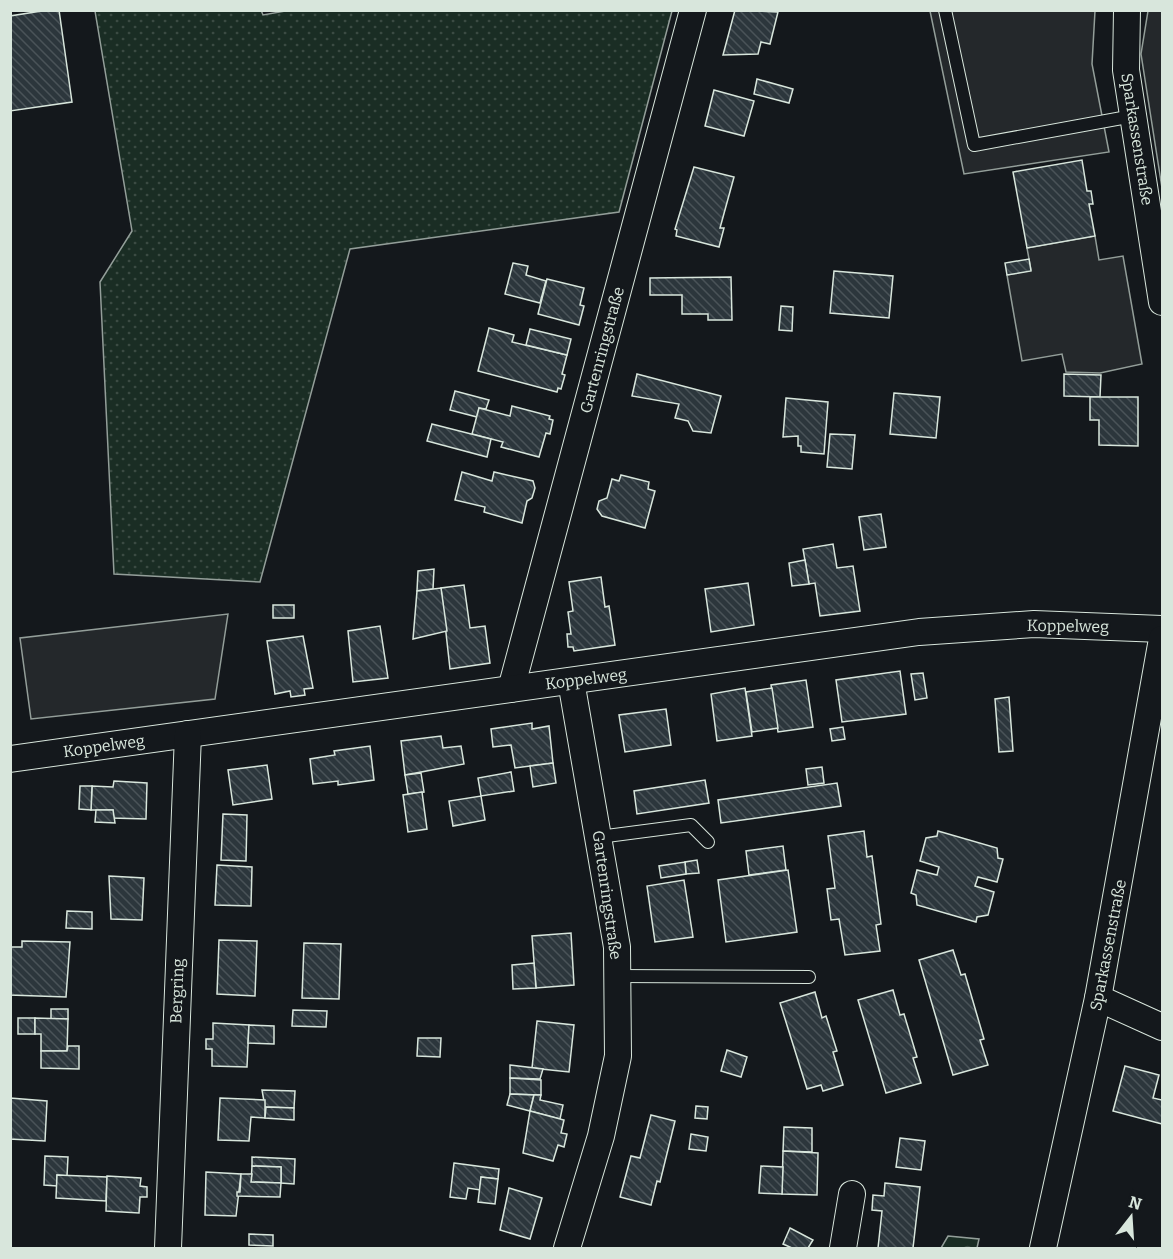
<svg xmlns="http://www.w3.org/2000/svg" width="1173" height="1259" font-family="Bitter,serif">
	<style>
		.grass { fill: url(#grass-dots); stroke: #939e99; stroke-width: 1.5 }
		.forest { fill: url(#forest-crowns); stroke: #939e99; stroke-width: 1.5 }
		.parking { fill: #24282b; stroke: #939e99; stroke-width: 1.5 }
		.building { fill: url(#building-back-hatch); stroke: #d8e6dc; stroke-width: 1.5 }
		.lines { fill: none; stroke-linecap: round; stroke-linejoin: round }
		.service-casing { stroke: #d8e6dc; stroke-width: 14 }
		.minor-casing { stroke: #d8e6dc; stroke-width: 28 }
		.service { stroke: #14181c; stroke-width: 12 }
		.minor { stroke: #14181c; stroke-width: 26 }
		.labels { text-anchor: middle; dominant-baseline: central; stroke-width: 4.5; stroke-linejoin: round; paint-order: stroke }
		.street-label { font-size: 16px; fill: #d8e6dc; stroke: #14181c }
	</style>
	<defs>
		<pattern id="grass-dots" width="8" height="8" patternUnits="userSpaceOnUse" patternTransform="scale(1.5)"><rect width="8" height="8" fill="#1a2d24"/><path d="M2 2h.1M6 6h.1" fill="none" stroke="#3b4b43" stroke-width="1.8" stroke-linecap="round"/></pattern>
		<pattern id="forest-crowns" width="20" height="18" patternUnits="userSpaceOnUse" patternTransform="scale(1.5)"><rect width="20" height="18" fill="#1a2d24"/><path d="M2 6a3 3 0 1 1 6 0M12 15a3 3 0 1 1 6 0" fill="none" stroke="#3b4b43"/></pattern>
		<pattern id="building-back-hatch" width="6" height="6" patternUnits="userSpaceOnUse" patternTransform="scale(1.5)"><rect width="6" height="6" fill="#2c363c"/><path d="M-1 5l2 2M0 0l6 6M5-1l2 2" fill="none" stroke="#4a5358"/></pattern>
	</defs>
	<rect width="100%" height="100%" fill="#14181c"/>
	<!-- grass -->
	<polygon class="grass" points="261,10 263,15 291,10 672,11 619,212 350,249 260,582 114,574 100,282 132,231 95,11"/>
	<!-- forest -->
	<polygon class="forest" points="948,1236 979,1239 977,1248 941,1248"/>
	<!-- parking -->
	<g class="parking">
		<polygon points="930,11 1095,11 1092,64 1109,152 964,174"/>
		<polygon points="1148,11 1162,11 1162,188 1141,54"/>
		<polygon points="1095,236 1099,260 1123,256 1142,364 1100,373 1066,372 1062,354 1022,361 1007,275 1031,270 1027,248"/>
		<polygon points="228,614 215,699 31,719 20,638"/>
	</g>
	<!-- building -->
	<g class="building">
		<polygon points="48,10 59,10 72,102 10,111 10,16"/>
		<polygon points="735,10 778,12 770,44 761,42 758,54 723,55"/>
		<polygon points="757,79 793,89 789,103 754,94"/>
		<polygon points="714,90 754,101 744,136 705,126"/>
		<polygon points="1082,160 1087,191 1091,191 1093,204 1089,204 1095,236 1027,248 1013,172"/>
		<polygon points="694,167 734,177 720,228 724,228 719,247 676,236 677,230 675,229"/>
		<polygon points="1029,259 1031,271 1007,275 1005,263"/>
		<polygon points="513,263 528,266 526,275 546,281 540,303 505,294"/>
		<polygon points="834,271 893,276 889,318 830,313"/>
		<polygon points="731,277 732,320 708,320 708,314 682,314 682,295 650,295 650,278"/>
		<polygon points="547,279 584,288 580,305 584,306 579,325 538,314"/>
		<polygon points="781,306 793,307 792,331 779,330"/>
		<polygon points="489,328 514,335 512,342 567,355 562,374 565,375 561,389 558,388 557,392 478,371"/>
		<polygon points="530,329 571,339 567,355 526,345"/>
		<polygon points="637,374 721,396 711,433 693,431 688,421 675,418 679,404 632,396"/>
		<polygon points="1064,374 1101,375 1100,397 1064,396"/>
		<polygon points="455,391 489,400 486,409 479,408 477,417 450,410"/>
		<polygon points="894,393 940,397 936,438 890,434"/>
		<polygon points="1090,397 1138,397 1138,446 1099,445 1099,420 1090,420"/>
		<polygon points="786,398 828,402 824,454 801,452 801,446 798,446 798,436 783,437"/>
		<polygon points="512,406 550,416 549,419 553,420 550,434 546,433 539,457 501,447 503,442 472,434 479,408 510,416"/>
		<polygon points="432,424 491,439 487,457 427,441"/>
		<polygon points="830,434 855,435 852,469 827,467"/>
		<polygon points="462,472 492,481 494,472 533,481 535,488 532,498 527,501 522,523 484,512 485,507 455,500"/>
		<polygon points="621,475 649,482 648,489 655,491 645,528 602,516 597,509 599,501 607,498 612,479 619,481"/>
		<polygon points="881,514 886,547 864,550 859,517"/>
		<polygon points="833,544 837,568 853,566 860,611 820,616 815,583 809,584 803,549"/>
		<polygon points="805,560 809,584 792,586 789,563"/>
		<polygon points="434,569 433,589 417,591 418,571"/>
		<polygon points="601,577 605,607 609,606 615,645 574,651 573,647 568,647 567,634 571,634 568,612 573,611 569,582"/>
		<polygon points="748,583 754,625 711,632 705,589"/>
		<polygon points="464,585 470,628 485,626 490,663 450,669 441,588"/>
		<polygon points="441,588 447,631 413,639 417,591"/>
		<rect x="273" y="605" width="21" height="13"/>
		<polygon points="380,626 388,678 353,682 348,631"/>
		<polygon points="303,636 313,688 304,689 305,695 291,697 290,691 275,694 267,641"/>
		<polygon points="900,671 906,714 842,722 836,680"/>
		<polygon points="923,673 927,698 915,700 911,674"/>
		<polygon points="806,680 813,727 778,732 771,685"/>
		<polygon points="745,688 752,736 717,741 711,694"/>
		<polygon points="772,688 778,728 752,732 746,692"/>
		<polygon points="1009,697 1013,751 999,752 995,699"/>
		<polygon points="666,709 671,745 625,752 619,715"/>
		<polygon points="532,723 532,729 549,726 553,763 515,768 511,745 493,747 491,729"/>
		<polygon points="843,727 845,739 832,741 830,729"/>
		<polygon points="441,736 443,748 461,746 464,764 405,775 401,741"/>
		<polygon points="370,746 374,780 338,785 338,781 313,784 310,759 335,755 334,751"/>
		<polygon points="553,763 556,783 533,787 530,766"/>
		<polygon points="267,765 272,799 233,805 228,770"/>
		<polygon points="822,767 824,783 808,785 806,769"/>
		<polygon points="511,772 514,791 481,796 478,778"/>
		<polygon points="421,773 424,792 408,794 405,775"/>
		<polygon points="705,780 709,803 637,814 634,791"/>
		<polygon points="114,781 147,783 146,819 112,818 113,810 91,810 92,786 113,787"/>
		<polygon points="837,783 841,806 721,823 718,800"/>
		<polygon points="80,786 92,786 91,810 79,809"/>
		<polygon points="422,792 427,829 408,832 403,795"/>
		<polygon points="481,796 485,820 453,826 449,801"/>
		<polygon points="96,810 113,810 115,823 95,822"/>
		<polygon points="223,814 247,815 246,861 221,860"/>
		<polygon points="864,831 867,857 872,856 881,924 876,925 880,951 845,955 839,919 831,920 827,889 835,888 828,836"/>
		<polygon points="938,831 997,848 998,858 1003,859 997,882 978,877 975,886 994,892 988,915 977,917 976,922 917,905 916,895 911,893 917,870 937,875 939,867 920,861 926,838 937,836"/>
		<polygon points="783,846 786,870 749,875 746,851"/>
		<polygon points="697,860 699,873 686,874 685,862"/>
		<polygon points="685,862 686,874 661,878 659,866"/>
		<polygon points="217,865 252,867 251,906 215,905"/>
		<polygon points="788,870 797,932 726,942 718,880"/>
		<polygon points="109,876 144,878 142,920 111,919"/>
		<polygon points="684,880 693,937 655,942 647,886"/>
		<polygon points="67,911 92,912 92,929 66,928"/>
		<polygon points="571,933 574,985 536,988 532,936"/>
		<polygon points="219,940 257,941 255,996 217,994"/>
		<polygon points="22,941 70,942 66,997 10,995 10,947 22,947"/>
		<polygon points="304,943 341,944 339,999 302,998"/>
		<polygon points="953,950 961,975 965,974 984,1039 980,1040 988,1065 953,1075 919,960"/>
		<polygon points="534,963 536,988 513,989 512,965"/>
		<polygon points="893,990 900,1015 904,1014 917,1057 913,1058 921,1083 886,1093 858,1000"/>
		<polygon points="815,992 822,1018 826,1016 837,1051 833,1052 843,1085 823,1091 821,1085 807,1089 780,1003"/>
		<rect x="51" y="1009" width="17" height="10"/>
		<polygon points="293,1010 327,1011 326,1027 292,1026"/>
		<rect x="18" y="1018" width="17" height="16"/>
		<polygon points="35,1018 68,1019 67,1051 41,1051 41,1034 35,1034"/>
		<polygon points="537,1021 574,1025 569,1072 532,1068"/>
		<polygon points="213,1023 249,1025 247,1067 212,1066 212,1049 206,1049 206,1039 213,1039"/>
		<polygon points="249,1025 274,1026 274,1044 248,1043"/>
		<polygon points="418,1038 441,1038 440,1057 417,1056"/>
		<polygon points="68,1046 79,1046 79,1069 41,1068 41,1051 67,1051"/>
		<polygon points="727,1050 747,1057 741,1077 721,1071"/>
		<polygon points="510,1065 543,1069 540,1079 510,1078"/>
		<polygon points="1125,1066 1159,1075 1153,1098 1162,1100 1162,1124 1113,1111"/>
		<polygon points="510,1078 541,1080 541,1095 510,1094"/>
		<polygon points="262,1090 295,1091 294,1108 265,1107"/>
		<polygon points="510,1094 534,1095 530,1111 507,1105"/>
		<polygon points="534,1095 541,1095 540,1100 563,1105 560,1119 530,1111"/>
		<polygon points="10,1098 47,1101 45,1141 10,1139"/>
		<polygon points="220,1098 265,1100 265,1118 251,1117 249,1141 218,1140"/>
		<polygon points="696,1106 708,1107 707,1119 695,1118"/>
		<polygon points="266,1107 294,1108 294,1120 265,1118"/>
		<polygon points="530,1111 564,1120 561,1133 567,1134 564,1147 558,1145 553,1161 523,1153"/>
		<polygon points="651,1115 675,1121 660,1182 657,1181 651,1205 620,1197 631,1156 640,1158"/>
		<polygon points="784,1127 812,1128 812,1152 783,1151"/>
		<polygon points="691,1134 708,1137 706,1151 689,1149"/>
		<polygon points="900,1138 925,1141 921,1170 896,1167"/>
		<polygon points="783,1151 818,1153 817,1195 782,1194"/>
		<polygon points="45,1156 68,1157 67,1176 57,1175 57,1186 44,1185"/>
		<polygon points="252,1157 295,1159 294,1184 281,1183 281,1167 252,1166"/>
		<polygon points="454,1163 499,1169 498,1179 481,1177 480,1190 468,1188 466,1199 450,1197"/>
		<polygon points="252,1166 281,1167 281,1183 251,1182"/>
		<polygon points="761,1166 783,1167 782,1194 759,1193"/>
		<polygon points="206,1172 241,1174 236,1216 205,1215"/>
		<polygon points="241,1174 252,1174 251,1182 281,1183 280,1197 237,1196 237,1192 240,1192"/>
		<polygon points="57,1175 107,1177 106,1201 56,1198"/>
		<polygon points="107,1176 141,1178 140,1186 147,1187 147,1197 140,1197 139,1213 106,1211"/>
		<polygon points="481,1177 498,1179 495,1204 478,1202"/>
		<polygon points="885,1183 920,1187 913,1248 878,1248 882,1211 872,1210 873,1195 884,1196"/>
		<polygon points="509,1188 542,1198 530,1239 500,1230"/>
		<polygon points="790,1228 813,1240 808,1248 792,1248 783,1244"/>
		<polygon points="249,1234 273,1235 273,1246 249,1245"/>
	</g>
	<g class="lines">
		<defs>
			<g id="service">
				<polyline points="945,10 974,145 1133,116"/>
				<polyline points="599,837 691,825 708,842"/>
				<polyline points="617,976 809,977"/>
			</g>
			<g id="minor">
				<polyline points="1127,10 1126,70 1162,302"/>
				<polyline points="511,689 693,10"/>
				<polyline points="10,759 919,632 1034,624 1162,629"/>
				<polyline points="1098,998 1162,1027"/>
				<polyline points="168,1248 188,734"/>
				<polyline points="567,1248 601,1136 618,1056 617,947 571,681"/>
				<polyline points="843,1248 852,1194"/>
				<polyline points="1043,1248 1098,998 1162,639"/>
			</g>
		</defs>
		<!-- service casing -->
		<use href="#service" class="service-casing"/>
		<!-- minor casing -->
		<use href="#minor" class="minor-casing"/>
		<!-- service -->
		<use href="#service" class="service"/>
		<!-- minor -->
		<use href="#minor" class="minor"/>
	</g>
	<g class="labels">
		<!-- street labels -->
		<g class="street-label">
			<text transform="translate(1137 139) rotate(81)">Sparkassenstraße</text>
			<text transform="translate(602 350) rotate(-75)">Gartenringstraße</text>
			<text transform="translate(1068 626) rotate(1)">Koppelweg</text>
			<text transform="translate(586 679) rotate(-7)">Koppelweg</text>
			<text transform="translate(104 746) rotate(-8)">Koppelweg</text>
			<text transform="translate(607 895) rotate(82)">Gartenringstraße</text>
			<text transform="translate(1108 945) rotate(-79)">Sparkassenstraße</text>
			<text transform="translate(177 991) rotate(-88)">Bergring</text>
		</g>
	</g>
	<!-- border -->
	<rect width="1173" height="1259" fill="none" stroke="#d8e6dc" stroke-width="24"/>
	<!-- north arrow -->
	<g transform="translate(1131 1217) rotate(17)" stroke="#14181c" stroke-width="4.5" paint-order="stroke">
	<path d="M0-4.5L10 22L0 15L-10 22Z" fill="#d8e6dc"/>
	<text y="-9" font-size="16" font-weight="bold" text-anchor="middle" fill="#d8e6dc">N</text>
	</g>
</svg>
